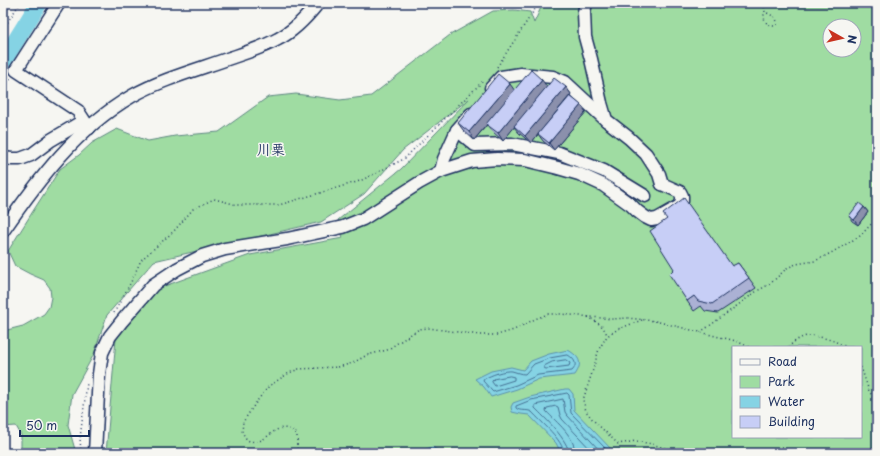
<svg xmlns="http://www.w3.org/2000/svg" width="880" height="456" font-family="'Playpen Sans','Klee One',sans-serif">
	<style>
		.green { fill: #9fdca2; stroke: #5d8680; fill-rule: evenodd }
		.water { fill: #85d3e4; stroke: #5b91ae }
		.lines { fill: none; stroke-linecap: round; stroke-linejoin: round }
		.shore { stroke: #457194; stroke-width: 1 }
		.river { stroke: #85d3e4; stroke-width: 17 }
		.minor-casing { stroke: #1b2f5e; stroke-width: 15 }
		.path { stroke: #1b2f5e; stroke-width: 1.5; stroke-dasharray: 1 3; stroke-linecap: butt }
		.minor { stroke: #f6f6f2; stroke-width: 12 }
		.wall { fill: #abb1d4; stroke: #1b2f5e }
		.shaded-wall { fill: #8b90ac; stroke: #1b2f5e }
		.building { fill: #c7cef6; stroke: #1b2f5e }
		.labels { text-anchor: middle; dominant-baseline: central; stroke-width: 3; stroke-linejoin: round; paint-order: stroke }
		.quarter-label { font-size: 14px; font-weight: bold; fill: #1b2f5e; stroke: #f6f6f2 }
	</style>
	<rect width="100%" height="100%" fill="#f6f6f2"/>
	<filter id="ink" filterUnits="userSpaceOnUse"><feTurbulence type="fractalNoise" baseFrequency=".025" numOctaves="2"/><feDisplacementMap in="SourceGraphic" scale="8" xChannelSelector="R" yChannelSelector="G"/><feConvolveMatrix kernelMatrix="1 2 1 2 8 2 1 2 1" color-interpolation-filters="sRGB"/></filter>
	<g filter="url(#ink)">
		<!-- green -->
		<path class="green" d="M543 3H877V453H106L116 339 159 288 250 255 343 238 338 220 401 169 469 99 403 150 364 194 321 222 154 261 107 315 94 354 72 394 68 425 76 453H21V435L16 426 3 427V331L23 326 44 314 49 307 51 297 50 288 44 280 30 274 15 266 8 251 35 208 60 169 79 155 92 143 117 129 148 141 175 136 219 132 268 97 296 94 340 100 371 96 450 35 493 11 514 10 530 12 534 23ZM830 26H854V50H830ZM733 347H861V437H733Z"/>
		<!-- water -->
		<g class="water">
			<path d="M568 350C580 357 583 363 575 375L539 379 517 389 491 397 484 387 475 379 491 371 511 367 523 370 531 361 549 354Z"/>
			<polygon points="565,389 569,389 573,394 574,410 611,449 610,453 561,453 556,443 529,415 521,414 512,412 511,407 513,403 530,397"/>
			<polygon points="432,447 439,451 440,453 421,453 426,449"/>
		</g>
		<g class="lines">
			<!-- shore -->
			<g class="shore">
				<path d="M568 355C575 359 578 365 572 371L538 375 516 385 493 392 492 391 483 381 484 379C491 375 504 370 512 371 516 372 520 374 525 374L534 364 550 358Z"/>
				<polygon points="566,360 570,363 569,366 546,369 544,368 544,366 552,362"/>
				<polygon points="510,376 514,377 514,380 495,386 492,382 492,381 494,379"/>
				<path d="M564 453C563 440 541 422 532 412 527 409 520 412 516 408V406L531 400 567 393 569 395 571 413 606 449 607 453"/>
				<path d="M569 453C568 440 545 418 535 408V405L563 399 565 412 567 415 602 453"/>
				<path d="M575 453C575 436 557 423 546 411L547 408 556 406 558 407 560 415 562 419 594 453"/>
			</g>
			<!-- river -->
			<polyline class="river" points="3,61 39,3"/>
			<defs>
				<g id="minor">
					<polyline points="59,3 16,70 78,111 89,128"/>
					<polyline points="586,3 584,12 585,37 591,59 601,103 606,120 629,138 646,154 659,174 662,184"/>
					<polyline points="491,88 501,77 521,74 553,77 565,82 606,120"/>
					<polyline points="457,130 475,145 512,144 559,153 604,171 645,196"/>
					<polyline points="3,158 12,159 20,159 31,155 51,140 78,124 82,124 89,128"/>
					<polyline points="441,171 444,159 457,130 471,114"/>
					<path d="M3 231C38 180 77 128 132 96 162 79 200 69 233 57 248 52 264 47 278 39 294 31 307 17 318 3"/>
					<polyline points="95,453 99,374 102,353 110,336 122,321 153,285 177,269 202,256 225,249 287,239 343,227 363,219 419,183 441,171 472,161 497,159 525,160 558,168 579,174 603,185 631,205 637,211 645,217 651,220 657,219 680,206 682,201 682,196 680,192 662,184"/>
				</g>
			</defs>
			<!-- minor casing -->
			<use href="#minor" class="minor-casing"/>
			<!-- path -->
			<g class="path">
				<path d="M763 3C764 6 765 10 765 13 764 14 764 15 764 16 764 23 771 28 777 25 778 17 771 15 765 12"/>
				<polyline points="3,29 20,3"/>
				<polyline points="497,67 539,3"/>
				<polyline points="3,90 11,78"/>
				<polyline points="114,313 131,282 141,260 174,231 193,209 214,199 237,205 279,205 360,181 404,159 483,81"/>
				<path d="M588 317C597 322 604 326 607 335"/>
				<polyline points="642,320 618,329 607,336 599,349 592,373 583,400 586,411 593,420 618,444 636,441 652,444 667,449 672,453"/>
				<polyline points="700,332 708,327 757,291 770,284 787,268 796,264 815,261 831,253 860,236 877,218"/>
				<path d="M788 347C792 344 796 340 801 338 811 332 837 341 846 347"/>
				<polyline points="861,367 869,391 877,403"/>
				<polyline points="81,453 80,438 87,383"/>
				<path d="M298 453 297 447V434C273 415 270 449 247 440L242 432 243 422 257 401 269 386 289 373 299 369 338 367 353 363 367 355 387 350 419 329 428 328 480 335H497L514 330 535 319 548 314H560L612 319 628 318 655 321 736 341 749 347"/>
			</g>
			<!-- minor -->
			<use href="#minor" class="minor"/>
		</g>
		<!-- wall -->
		<g class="wall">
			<polygon points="547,87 566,87 571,94 531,143 519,133 514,127 503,141 492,131 487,125 474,140 463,130 458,123 514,90"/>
			<polygon points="581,105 586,112 554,150 543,141 538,134"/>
			<polygon points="864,207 868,212 858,225 852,221 849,216"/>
			<polygon points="738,263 756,288 718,313 705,311 701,306 694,311 687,301"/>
		</g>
		<!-- shaded-wall -->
		<g class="shaded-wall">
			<polygon points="542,80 547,87 503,141 498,133"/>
			<polygon points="510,84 515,91 474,140 469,132"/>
			<polygon points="566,87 571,94 531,143 525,136"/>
			<polygon points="581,105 586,112 554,150 549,143"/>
			<polygon points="864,207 868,212 858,225 854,220"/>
		</g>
		<!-- building -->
		<g class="building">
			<polygon points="531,70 542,80 498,133 486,124"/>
			<polygon points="498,74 510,84 469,132 458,123"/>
			<polygon points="554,78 566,87 525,136 514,126"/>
			<polygon points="570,96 581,105 549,143 538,134"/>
			<polygon points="684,198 732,266 738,263 749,278 712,304 698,301 694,296 687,301 669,274 674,269 650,231 667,219 663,214"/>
			<polygon points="859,203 864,207 854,220 849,216"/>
		</g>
	</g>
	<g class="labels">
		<!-- quarter labels -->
		<g class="quarter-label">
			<text x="271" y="149">川栗</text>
		</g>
	</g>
	<!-- margin -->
	<rect width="880" height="456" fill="none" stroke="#f6f6f2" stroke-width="16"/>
	<rect x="8" y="8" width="864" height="440" fill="none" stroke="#1b2f5e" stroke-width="1.5" filter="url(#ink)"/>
	<!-- legend -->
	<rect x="732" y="346" width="130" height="92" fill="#f6f6f2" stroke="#9ea6b7"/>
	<rect x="740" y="359" width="20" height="6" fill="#f6f6f2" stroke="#9ea6b7"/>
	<text x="768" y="366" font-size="12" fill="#1b2f5e">Road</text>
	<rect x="740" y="376" width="20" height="12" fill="#9fdca2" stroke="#9ea6b7"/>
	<text x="768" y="386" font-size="12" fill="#1b2f5e">Park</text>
	<rect x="740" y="396" width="20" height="12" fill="#85d3e4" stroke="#9ea6b7"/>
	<text x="768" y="406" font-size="12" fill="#1b2f5e">Water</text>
	<rect x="740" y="416" width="20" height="12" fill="#c7cef6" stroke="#9ea6b7"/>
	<text x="768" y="426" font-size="12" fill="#1b2f5e">Building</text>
	<!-- north arrow -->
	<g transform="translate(842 38) rotate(98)"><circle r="19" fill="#f6f6f2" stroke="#9ea6b7"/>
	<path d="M0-3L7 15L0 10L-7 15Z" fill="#c8321e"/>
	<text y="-6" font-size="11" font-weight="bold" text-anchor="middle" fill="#1b2f5e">N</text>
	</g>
	<!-- scale -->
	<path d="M20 430v6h69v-6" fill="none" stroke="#1b2f5e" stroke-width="2"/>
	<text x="26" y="430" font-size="12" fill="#1b2f5e" stroke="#f6f6f2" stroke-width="3" paint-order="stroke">50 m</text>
</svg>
